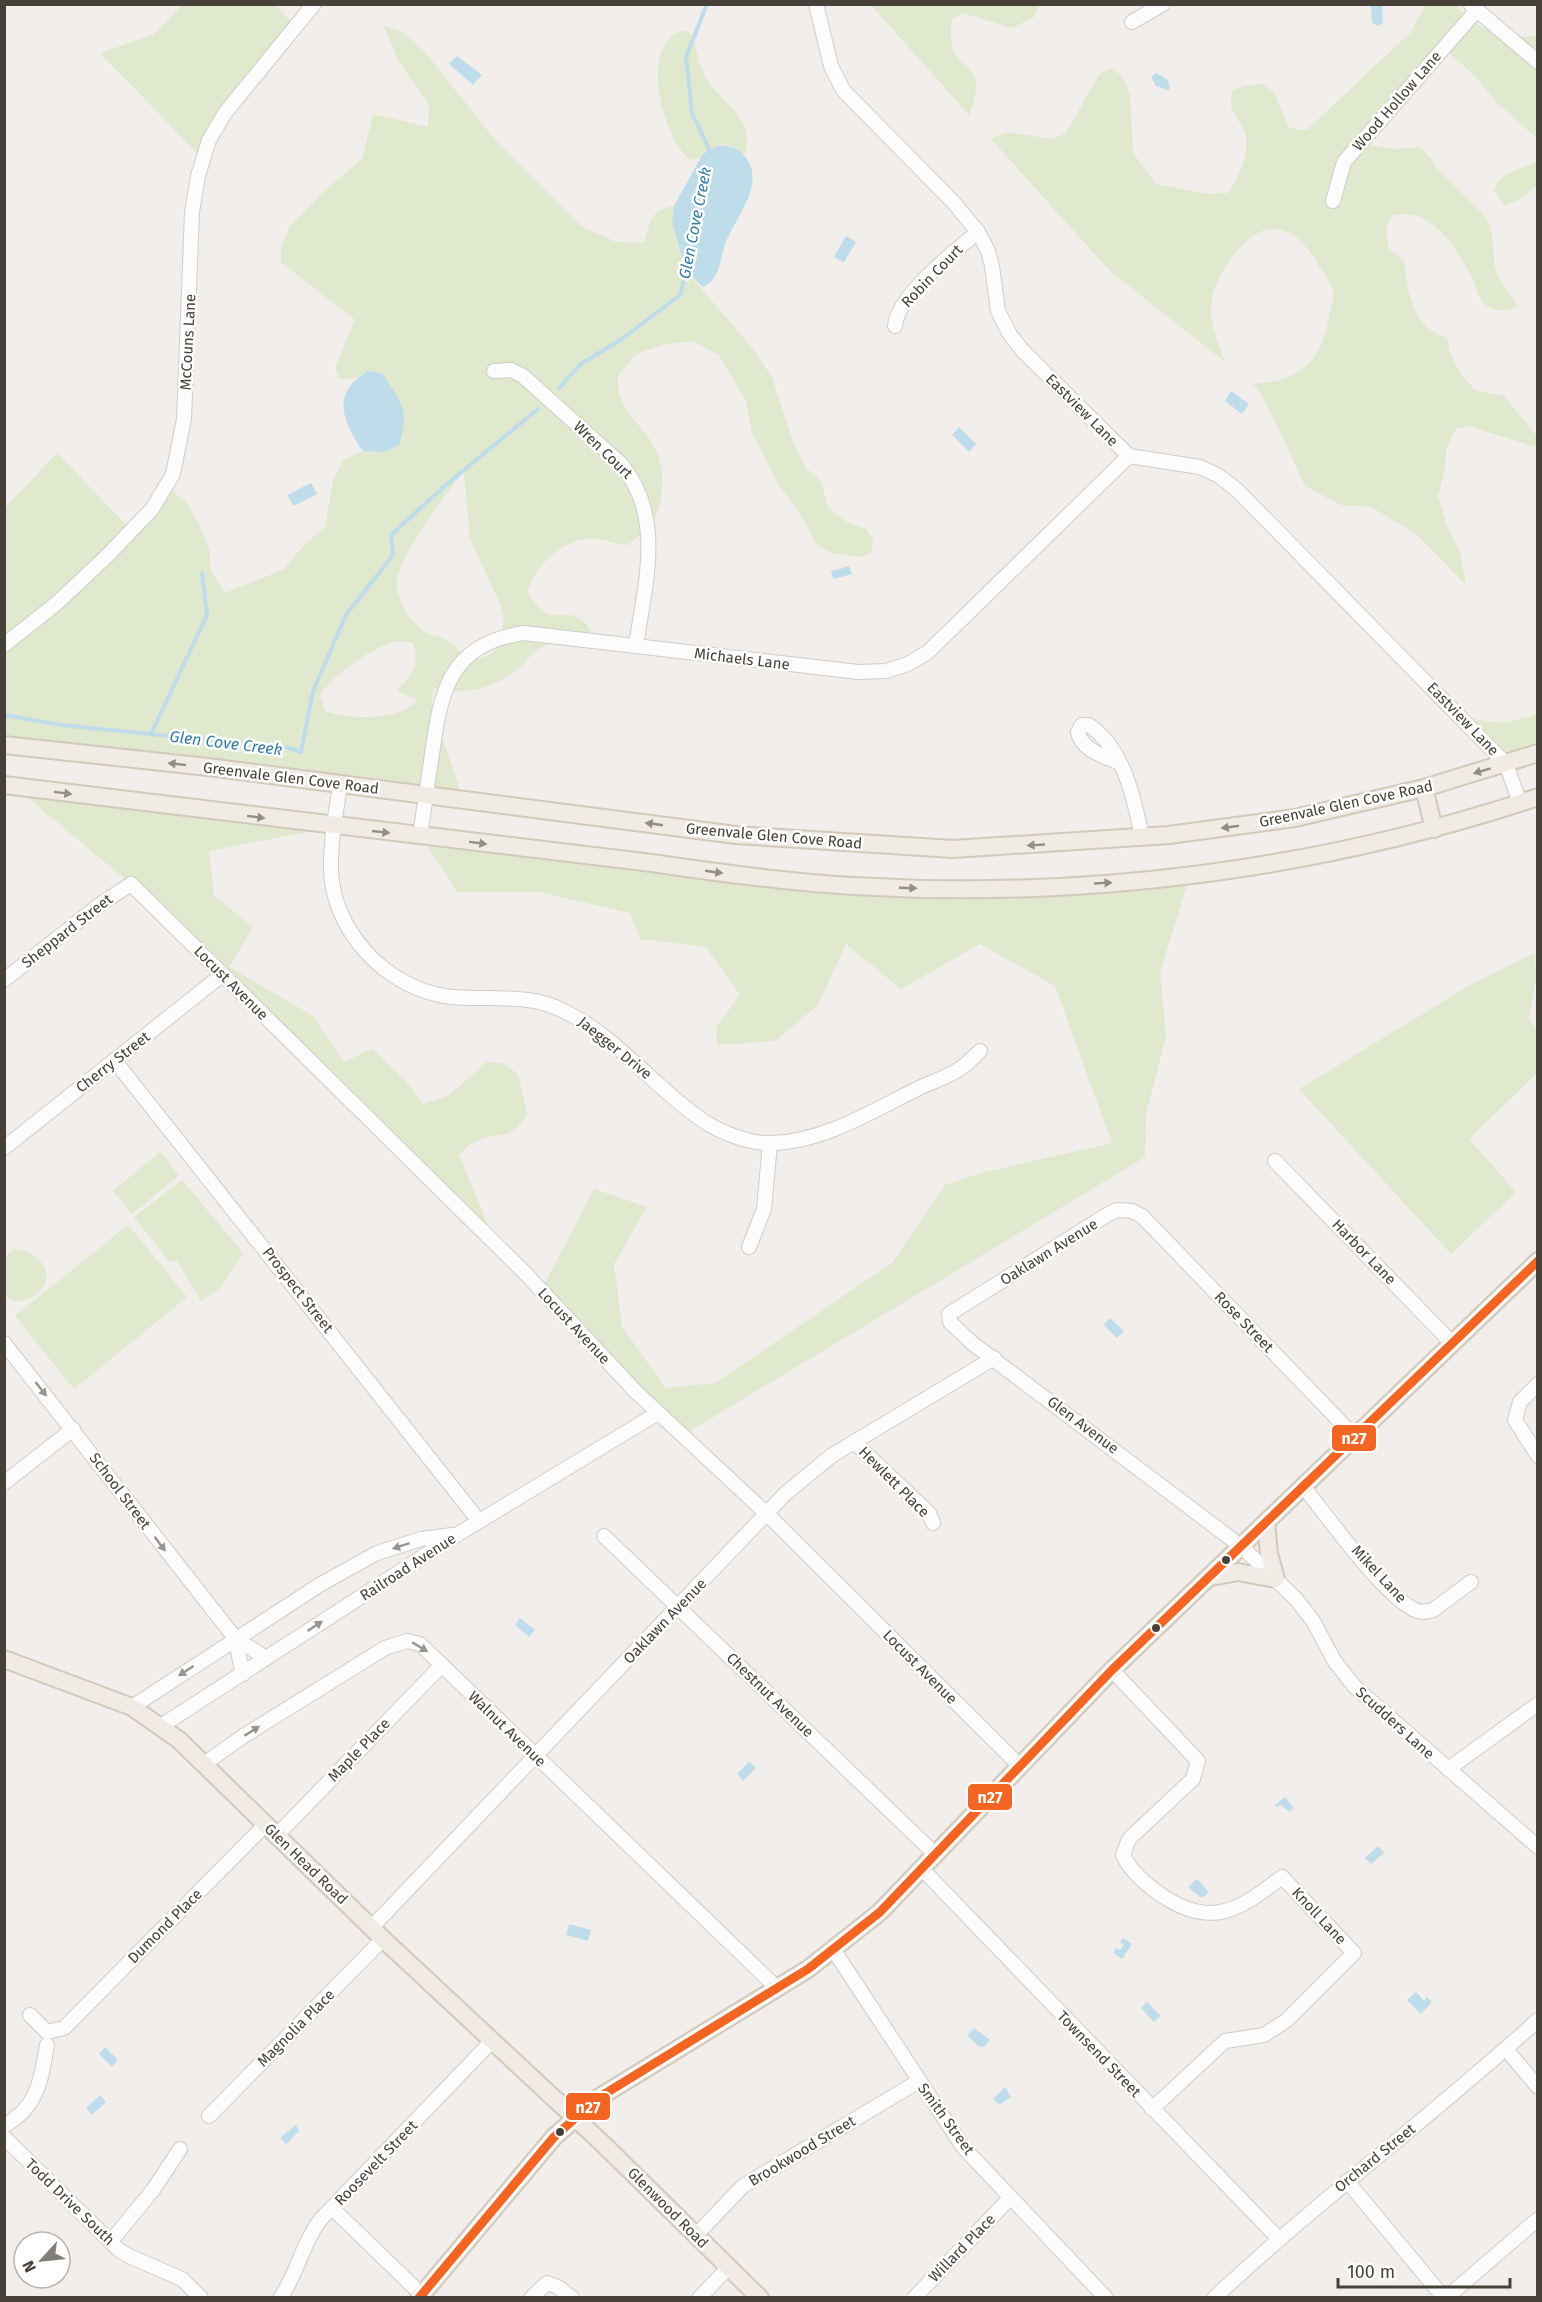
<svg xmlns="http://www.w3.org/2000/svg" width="1542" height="2302" font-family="'Fira Sans',sans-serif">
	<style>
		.green { fill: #e0e8cd; fill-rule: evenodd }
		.water { fill: #bfdceb }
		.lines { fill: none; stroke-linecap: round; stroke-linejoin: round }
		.stream { stroke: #bfdceb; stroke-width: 4 }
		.minor-casing { stroke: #cfccc9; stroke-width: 16 }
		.major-casing { stroke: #d2c9bb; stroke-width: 20 }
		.minor { stroke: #fdfcfc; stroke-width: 14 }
		.major { stroke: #f0ece5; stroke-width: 16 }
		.bus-1-casing { stroke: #fff; stroke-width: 14 }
		.bus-1 { stroke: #f26522; stroke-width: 9 }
		.oneway { fill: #928d86 }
		.oneway2 { fill: #989590 }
		.bus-dot { fill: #464038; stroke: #fff; stroke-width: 2 }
		.labels { text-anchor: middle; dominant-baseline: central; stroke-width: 5; stroke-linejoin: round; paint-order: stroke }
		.street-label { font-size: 15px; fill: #464038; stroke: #fff }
		.water-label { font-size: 16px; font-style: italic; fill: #377ca2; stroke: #fff }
		.line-badge { stroke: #fff; stroke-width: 2 }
		.badge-label { font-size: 16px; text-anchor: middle; font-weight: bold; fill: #fff }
	</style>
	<rect width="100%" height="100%" fill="#f1eeeb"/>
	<!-- green -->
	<g class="green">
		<polygon points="182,5 275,5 295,26 244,87 203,159 100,53 153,35"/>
		<path d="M871 5H1038L1034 17 1012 28 963 13 952 19C950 29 950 47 956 56 962 66 974 69 976 82 977 93 973 104 969 115Z"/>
		<path d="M1425 5H1455C1478 29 1503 42 1537 35V45L1530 55 1537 71V138L1498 104 1475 76 1447 51 1361 144 1394 149 1419 147 1431 158 1436 167 1483 214 1491 227 1495 268 1504 287 1518 306C1503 313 1487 313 1479 296 1476 291 1476 284 1473 279 1457 249 1431 204 1392 216L1386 229 1389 249 1404 260C1408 292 1412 327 1447 338L1450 353 1460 373 1475 390 1504 396 1537 436V446H1533L1468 426 1456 429 1447 446 1444 474 1438 496 1447 526 1460 552 1466 585 1415 533 1371 507 1341 505 1305 486 1279 429 1259 390 1252 384C1298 381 1321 365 1329 317 1330 310 1335 298 1333 290 1332 283 1323 273 1319 266 1293 221 1263 214 1230 260 1202 300 1209 320 1225 362L1109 270 991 139 1006 132 1053 139 1066 133 1099 75 1110 68 1121 75 1130 93 1133 153 1156 184 1207 194 1228 193C1238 180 1253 147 1244 130 1237 116 1227 111 1232 91L1244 86 1263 84 1274 92 1288 127 1299 130 1308 129 1411 32Z"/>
		<path d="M384 26 401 31 424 51 496 141 581 226 616 242 644 243C651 221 649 211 674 206L672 222 686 271 749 344 772 377 792 439 805 467 821 481 828 508 847 522 866 529 873 539 872 552 863 557 831 553 817 545 799 512 779 485 752 433 746 401 719 355 693 341 663 345 636 354 617 377C619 414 639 419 655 448 667 471 664 507 649 527 643 534 634 539 628 545 616 545 607 540 596 539 566 536 533 565 528 593 552 632 560 604 583 621 589 626 593 635 597 641 580 642 561 641 545 646 534 650 528 659 520 667 496 689 463 696 433 688L432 708 463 799 5 745 4 509 57 453 131 530 167 487 185 501 197 520 209 550 211 570 225 593 283 570 305 544 325 527 333 481 343 460 363 451 384 452 368 371 354 379H340L335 368 355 320 281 262V249L289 227 321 194 362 159 373 114 428 127 429 104 399 62ZM464 472 470 539 501 606 504 618 500 645C476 671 467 655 446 640 441 637 434 637 429 634 412 624 395 601 397 581 398 559 448 489 464 472ZM398 641 412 642C422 664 411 675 397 691L417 700C402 721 347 720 325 711L320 695C337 672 370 648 398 641Z"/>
		<path d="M680 31 690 32C697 44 696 59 703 72 717 103 759 116 744 155 718 131 713 158 690 160 663 137 639 49 680 31Z"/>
		<path d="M1537 163V185L1518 200 1505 205 1494 191C1500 171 1519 170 1537 163Z"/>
		<polygon points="1537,714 1537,753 1506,764 1461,718 1505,723"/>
		<path d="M15 787 334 827 209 851 214 896 253 927 229 967 313 1016 344 1062 372 1049 407 1082 423 1104 448 1096 487 1062 502 1063 518 1074 527 1114C509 1142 503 1131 478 1140 471 1142 464 1151 459 1155L496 1244 131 884Z"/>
		<polygon points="420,836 853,886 1190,875 1160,973 1166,1036 1146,1114 1145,1157 682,1436 541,1291 594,1189 647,1207 614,1264 622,1327 666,1388 716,1383 893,1262 945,1185 981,1173 1112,1143 1055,986 980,944 901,989 846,944 818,1005 775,1041 717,1045 716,1027 740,995 706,947 640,939 630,913 540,892 458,892"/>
		<polygon points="1535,953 1536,979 1529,1018 1537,1032 1537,1073 1469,1139 1516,1192 1451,1254 1299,1089 1469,986"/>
		<polygon points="160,1152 179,1175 132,1214 113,1191"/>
		<path d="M182 1180 243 1253C228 1275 225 1288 201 1301L177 1261H169L134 1217Z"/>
		<polygon points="128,1225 187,1297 74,1389 15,1316"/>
		<path d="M14 1249C23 1250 32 1253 39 1260 66 1288 13 1314 5 1294 1 1285 4 1267 5 1257Z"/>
	</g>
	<!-- water -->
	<g class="water">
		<polygon points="1371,5 1382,5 1383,22 1379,26 1372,23"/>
		<polygon points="457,56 482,75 473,85 449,64"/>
		<polygon points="1156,73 1168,80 1170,91 1156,86 1151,77"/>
		<path d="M718 146C730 145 739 148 746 158 766 184 735 218 725 244 720 259 720 280 703 287L686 271 672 222 674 206 702 155Z"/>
		<polygon points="846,236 856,242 844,262 834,257"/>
		<path d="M368 371 382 373C402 404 410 408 399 445L384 452 363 451C343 422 330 393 368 371Z"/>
		<polygon points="1231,391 1249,404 1242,414 1225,401"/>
		<polygon points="959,427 976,444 969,452 952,435"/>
		<polygon points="311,483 317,494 294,506 287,495"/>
		<polygon points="849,566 852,574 833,579 831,571"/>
		<polygon points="1110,1318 1124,1331 1117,1338 1104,1325"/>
		<polygon points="520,1618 535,1630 529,1637 515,1625"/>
		<polygon points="749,1762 755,1766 755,1769 743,1781 737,1774"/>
		<polygon points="1285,1797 1294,1808 1290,1812 1280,1805 1277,1807 1275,1805"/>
		<polygon points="1378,1846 1384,1853 1371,1864 1365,1858"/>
		<polygon points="1197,1879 1209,1892 1202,1898 1188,1887"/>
		<polygon points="569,1924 591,1930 588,1941 566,1935"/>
		<polygon points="1123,1938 1132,1944 1122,1959 1113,1953 1116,1948 1120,1950 1124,1945 1120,1942"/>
		<polygon points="1416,1992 1424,2001 1427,1997 1432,2002 1421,2014 1407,2000"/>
		<polygon points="1147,2002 1161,2016 1154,2022 1141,2008"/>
		<polygon points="974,2028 990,2040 983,2047 978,2046 967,2035"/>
		<polygon points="105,2047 118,2060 112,2067 99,2054"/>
		<polygon points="1005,2087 1011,2097 999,2105 993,2099"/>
		<polygon points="100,2095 106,2102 92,2115 86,2108"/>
		<polygon points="296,2125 299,2131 286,2144 280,2138"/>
	</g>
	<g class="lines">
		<!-- stream -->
		<g class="stream">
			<polyline points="707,4 686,57 692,113 709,149 708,154"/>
			<polyline points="559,388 581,364 622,339 680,295 687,268"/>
			<polyline points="4,715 61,725 289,748 301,752 313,691 346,615 393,555 391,535 447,484 538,409"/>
			<polyline points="151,734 207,615 202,573"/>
		</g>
		<defs>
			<g id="minor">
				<polyline points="816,4 831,66 843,90 954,203 978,232 988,251 992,266 998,311 1009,333 1022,350 1129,456 1200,467 1219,476 1237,490 1506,764 1520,803"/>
				<polyline points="1471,5 1538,62"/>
				<polyline points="1132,22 1163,4"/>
				<polyline points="1333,201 1344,162 1477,10"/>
				<path d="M895 326C897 296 955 251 978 232"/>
				<path d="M494 371 511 370 523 376 621 464C665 517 645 583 636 646"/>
				<polyline points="4,645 57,603 107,556 152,509 173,474 184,419 192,212 198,176 209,140 225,113 314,4"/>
				<path d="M1118 762C1104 757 1081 749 1078 732L1082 725H1089C1124 749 1134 798 1142 837"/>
				<path d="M340 785C336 813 330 842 331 870 333 931 385 986 444 996 485 1002 525 991 564 1011 615 1036 650 1082 695 1115 714 1130 747 1144 771 1143 822 1142 871 1112 915 1090 928 1083 943 1079 956 1071 965 1067 973 1057 980 1051"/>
				<path d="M420 836C424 809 428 782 432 754 441 689 450 644 524 633L858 672 886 671 908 664 928 652 1129 456"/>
				<polyline points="4,980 102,903 131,884 526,1274 636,1392 767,1514 1020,1766"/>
				<polyline points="115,1061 479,1521"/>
				<polyline points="4,1148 222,975"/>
				<polyline points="1275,1161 1452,1343"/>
				<polyline points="749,1247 764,1209 770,1143"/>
				<polyline points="4,1343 235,1638 243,1674"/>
				<polyline points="1538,1384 1520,1402 1515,1420 1538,1456"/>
				<polyline points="1354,1436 1142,1216 1132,1211 1117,1210 1110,1213 949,1314 950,1322 972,1343 1242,1547 1296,1599 1313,1621 1335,1662 1355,1687 1538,1847"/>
				<polyline points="854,1442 929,1513 933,1523"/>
				<polyline points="4,1483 73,1429"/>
				<path d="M1303 1486C1327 1516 1383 1595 1415 1610 1421 1613 1426 1612 1433 1610L1471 1582"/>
				<polyline points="604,1536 935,1854"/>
				<polyline points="235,1638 266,1658"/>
				<path d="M1112 1670 1198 1761 1193 1779 1129 1839 1123 1855C1131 1872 1146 1884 1161 1895 1212 1929 1239 1910 1282 1877L1354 1953 1287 2020 1264 2035 1225 2041 1152 2109"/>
				<polyline points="132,1707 321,1584 377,1553 421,1539 452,1535"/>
				<polyline points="161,1726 458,1534 658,1413"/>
				<polyline points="204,1764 245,1735 385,1648 407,1641 420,1644 777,1988"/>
				<polyline points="1448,1769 1538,1704"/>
				<polyline points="276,1836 442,1665"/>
				<polyline points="922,1869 1278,2238"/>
				<polyline points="371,1928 785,1494 831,1456 994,1358"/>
				<polyline points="833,1949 963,2147 1106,2298"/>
				<polyline points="30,2015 47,2032 64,2028 265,1825"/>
				<polyline points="1506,2049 1538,2087"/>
				<polyline points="209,2116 383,1939"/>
				<path d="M4 2126C38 2107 41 2080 47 2045"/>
				<polyline points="4,2137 119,2250 129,2256 182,2279 201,2298"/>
				<polyline points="1347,2181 1444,2298"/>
				<polyline points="332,2208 421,2294"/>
				<polyline points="696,2235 743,2186 919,2081"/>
				<polyline points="111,2241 153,2190 180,2149"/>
				<path d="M280 2298C298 2273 302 2243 321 2219L492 2041"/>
				<polyline points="531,2298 547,2283 558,2287 572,2298"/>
				<polyline points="699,2298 729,2267"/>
				<polyline points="914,2298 1010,2198"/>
				<path d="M1214 2298C1318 2201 1432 2116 1538 2020"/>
				<polyline points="1446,2298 1538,2219"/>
			</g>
			<g id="major">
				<polyline points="4,745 208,767 736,835 953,849 1169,835 1295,818 1424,788 1538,753"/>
				<path d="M4 785 652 863C719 873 786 882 854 886 1084 900 1319 870 1538 797"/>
				<polyline points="1424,788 1434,829"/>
				<polyline points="1211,1577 1238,1572 1276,1579 1269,1554 1266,1522"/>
				<polyline points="4,1659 132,1707 179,1740 383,1939 603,2144 760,2298"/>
				<polyline points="419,2298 554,2137 598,2098 808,1969 880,1912 1112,1670 1538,1261"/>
			</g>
		</defs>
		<!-- minor casing -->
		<use href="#minor" class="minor-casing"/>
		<!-- major casing -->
		<use href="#major" class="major-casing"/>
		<!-- minor -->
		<use href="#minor" class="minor"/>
		<!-- major -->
		<use href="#major" class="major"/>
		<defs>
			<polyline id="bus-1" points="419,2298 554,2137 598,2098 808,1969 880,1912 1112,1670 1538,1261"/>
		</defs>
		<!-- bus-1 casing -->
		<use href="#bus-1" class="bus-1-casing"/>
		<!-- bus-1 -->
		<use href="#bus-1" class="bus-1"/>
	</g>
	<!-- one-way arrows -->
	<defs><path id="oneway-solid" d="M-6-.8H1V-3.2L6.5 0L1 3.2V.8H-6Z" transform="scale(1.5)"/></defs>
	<g class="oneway">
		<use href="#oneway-solid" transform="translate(177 764) rotate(-174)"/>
		<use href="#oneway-solid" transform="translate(1482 771) rotate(163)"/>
		<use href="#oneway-solid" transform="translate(63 793) rotate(7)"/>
		<use href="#oneway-solid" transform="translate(256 817) rotate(7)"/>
		<use href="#oneway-solid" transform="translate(654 824) rotate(-172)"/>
		<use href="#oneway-solid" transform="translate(1230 827) rotate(172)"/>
		<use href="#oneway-solid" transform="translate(381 832) rotate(6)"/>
		<use href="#oneway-solid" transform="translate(478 843) rotate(7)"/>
		<use href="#oneway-solid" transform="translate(1036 845) rotate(177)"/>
		<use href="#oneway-solid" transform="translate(714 872) rotate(8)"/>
		<use href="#oneway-solid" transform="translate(1103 883) rotate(-3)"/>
		<use href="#oneway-solid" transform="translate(908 888) rotate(2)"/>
	</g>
	<g class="oneway2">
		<use href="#oneway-solid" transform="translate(41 1389) rotate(52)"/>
		<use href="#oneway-solid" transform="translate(160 1544) rotate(53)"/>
		<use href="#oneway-solid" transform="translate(401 1546) rotate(162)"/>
		<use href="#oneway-solid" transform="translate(315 1626) rotate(-33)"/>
		<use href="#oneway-solid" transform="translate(420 1647) rotate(31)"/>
		<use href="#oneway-solid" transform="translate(186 1671) rotate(147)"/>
		<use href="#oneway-solid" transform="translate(252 1731) rotate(-32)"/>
	</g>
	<!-- markers -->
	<g class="bus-dot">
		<circle cx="1226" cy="1560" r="5"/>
		<circle cx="1156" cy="1628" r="5"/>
		<circle cx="560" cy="2132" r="5"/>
	</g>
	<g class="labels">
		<!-- street labels -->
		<g class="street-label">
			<text transform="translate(1397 101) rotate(-49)">Wood Hollow Lane</text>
			<text transform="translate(932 276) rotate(-46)">Robin Court</text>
			<text transform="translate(188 342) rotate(-87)">McCouns Lane</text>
			<text transform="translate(1082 410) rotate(45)">Eastview Lane</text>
			<text transform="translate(603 450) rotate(44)">Wren Court</text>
			<text transform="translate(742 659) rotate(7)">Michaels Lane</text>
			<text transform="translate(1463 719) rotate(46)">Eastview Lane</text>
			<text transform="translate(291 778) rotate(7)">Greenvale Glen Cove Road</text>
			<text transform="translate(1346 804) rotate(-12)">Greenvale Glen Cove Road</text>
			<text transform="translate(774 836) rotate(5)">Greenvale Glen Cove Road</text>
			<text transform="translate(67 931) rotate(-38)">Sheppard Street</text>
			<text transform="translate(231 983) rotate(45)">Locust Avenue</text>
			<text transform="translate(615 1048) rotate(39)">Jaegger Drive</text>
			<text transform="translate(113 1062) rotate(-38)">Cherry Street</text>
			<text transform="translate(1049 1252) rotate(-32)">Oaklawn Avenue</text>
			<text transform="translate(1364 1252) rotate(46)">Harbor Lane</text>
			<text transform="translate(298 1290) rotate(52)">Prospect Street</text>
			<text transform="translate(1244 1322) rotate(46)">Rose Street</text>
			<text transform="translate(574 1326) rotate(47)">Locust Avenue</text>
			<text transform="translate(1083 1425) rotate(37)">Glen Avenue</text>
			<text transform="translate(894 1482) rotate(45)">Hewlett Place</text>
			<text transform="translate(120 1491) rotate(53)">School Street</text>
			<text transform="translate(408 1567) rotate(-33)">Railroad Avenue</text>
			<text transform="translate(1379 1574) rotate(47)">Mikel Lane</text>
			<text transform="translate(665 1621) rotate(-46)">Oaklawn Avenue</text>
			<text transform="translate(920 1667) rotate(45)">Locust Avenue</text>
			<text transform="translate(770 1695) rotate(44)">Chestnut Avenue</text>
			<text transform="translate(1395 1723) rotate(42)">Scudders Lane</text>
			<text transform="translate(507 1729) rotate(44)">Walnut Avenue</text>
			<text transform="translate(359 1750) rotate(-46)">Maple Place</text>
			<text transform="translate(306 1864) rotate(44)">Glen Head Road</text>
			<text transform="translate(1319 1916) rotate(47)">Knoll Lane</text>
			<text transform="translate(165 1926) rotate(-45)">Dumond Place</text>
			<text transform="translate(296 2028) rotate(-45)">Magnolia Place</text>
			<text transform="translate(1099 2054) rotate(46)">Townsend Street</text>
			<text transform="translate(946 2119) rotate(54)">Smith Street</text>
			<text transform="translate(802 2151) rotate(-31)">Brookwood Street</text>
			<text transform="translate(1375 2158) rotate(-39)">Orchard Street</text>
			<text transform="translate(376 2163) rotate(-46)">Roosevelt Street</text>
			<text transform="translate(70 2202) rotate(44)">Todd Drive South</text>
			<text transform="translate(668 2208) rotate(45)">Glenwood Road</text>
			<text transform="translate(962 2248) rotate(-46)">Willard Place</text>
		</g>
		<!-- water labels -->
		<g class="water-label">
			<text transform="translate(695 223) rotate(-79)">Glen Cove Creek</text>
			<text transform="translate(226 743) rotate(7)">Glen Cove Creek</text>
		</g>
	</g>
	<g class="line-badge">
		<rect x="1331" y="1424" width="46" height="28" rx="6" fill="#f26522"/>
		<rect x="967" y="1783" width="46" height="28" rx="6" fill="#f26522"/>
		<rect x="565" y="2092" width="46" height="29" rx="6" fill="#f26522"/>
	</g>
	<g class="badge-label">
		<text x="1354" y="1444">n27</text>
		<text x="990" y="1803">n27</text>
		<text x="588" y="2113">n27</text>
	</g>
	<!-- border -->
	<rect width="1542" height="2302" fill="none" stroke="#464038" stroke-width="12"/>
	<!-- north arrow -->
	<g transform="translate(42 2260) rotate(243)"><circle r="28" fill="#ffffff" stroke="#b5b3af" stroke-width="1.5"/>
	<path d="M0-4.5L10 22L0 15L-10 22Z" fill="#827d77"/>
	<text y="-9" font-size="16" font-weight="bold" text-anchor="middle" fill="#464038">N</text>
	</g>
	<!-- scale -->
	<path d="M1338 2278v9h172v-9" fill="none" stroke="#464038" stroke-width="3"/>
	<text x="1347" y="2278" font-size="18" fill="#464038" stroke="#ffffff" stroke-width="4.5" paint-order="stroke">100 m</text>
</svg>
